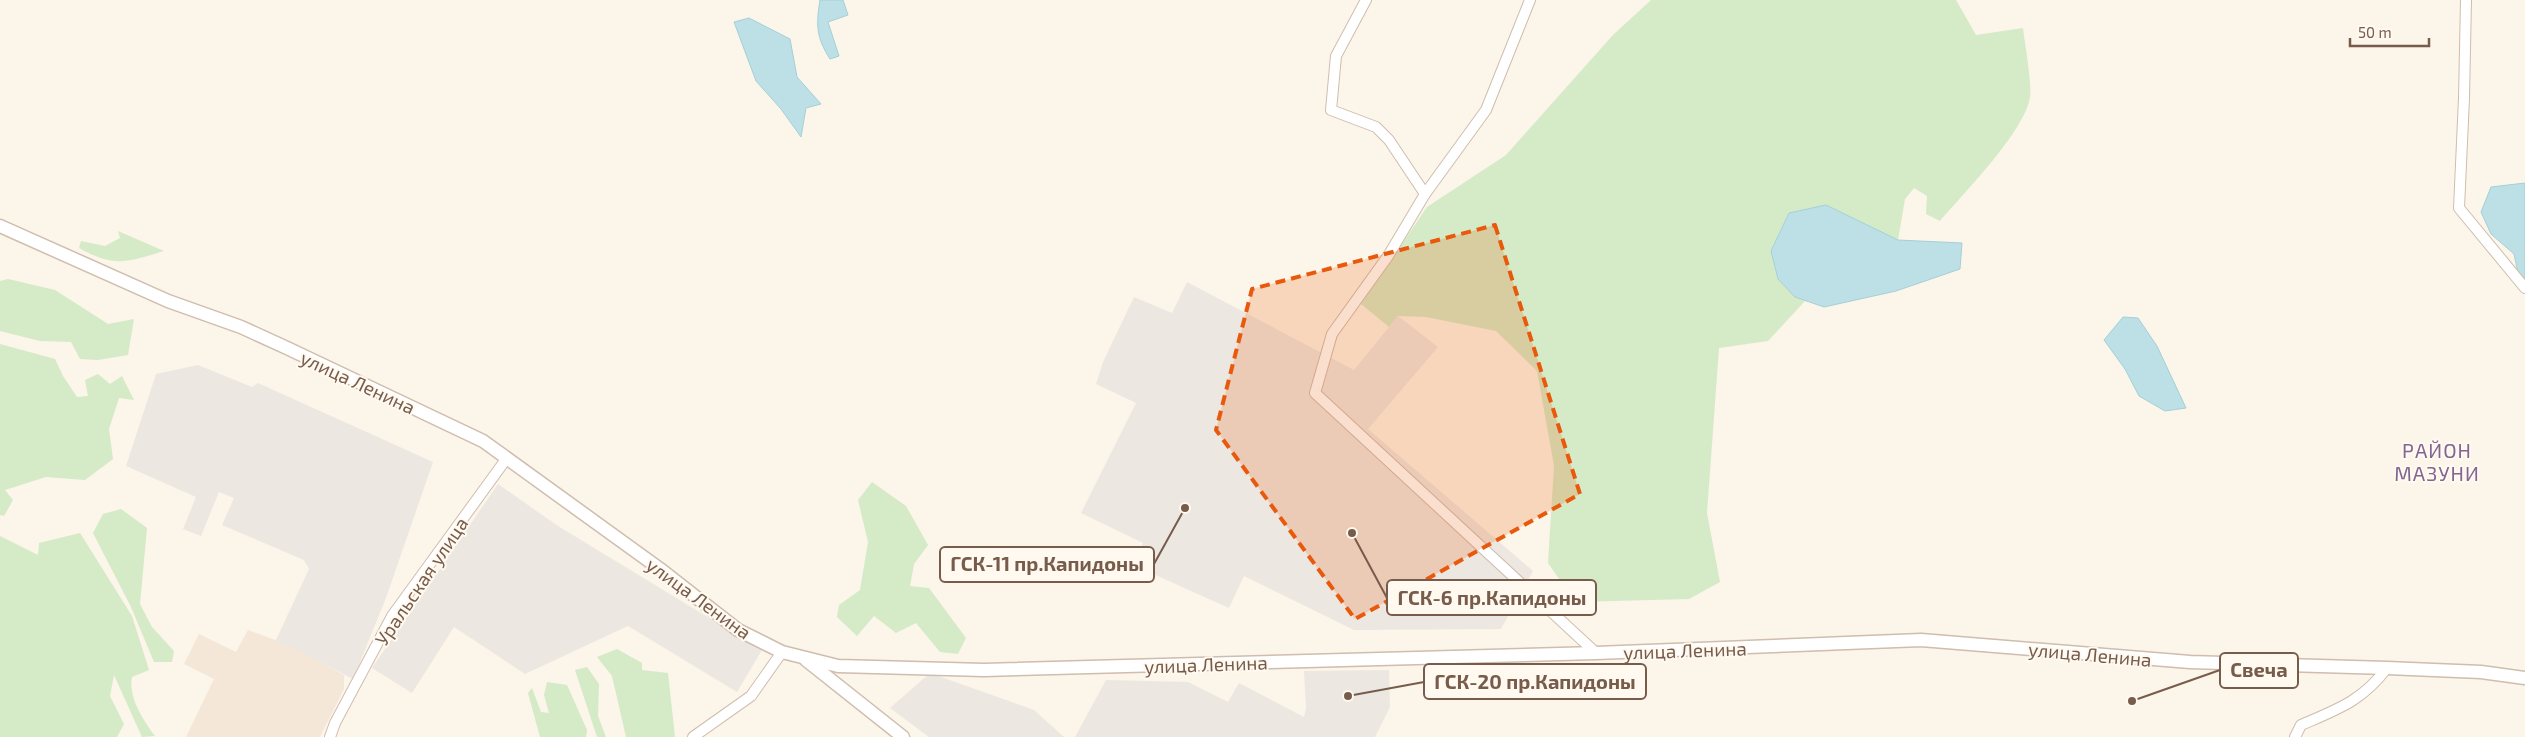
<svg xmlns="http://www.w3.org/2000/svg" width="2525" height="737" font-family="'Exo 2',sans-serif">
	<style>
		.residential { fill: #f4e7d7 }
		.industrial { fill: #ede7e2 }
		.green { fill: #d5eac7 }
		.water { fill: #bde0e6; stroke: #a3d0d8 }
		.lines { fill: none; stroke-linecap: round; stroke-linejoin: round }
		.minor-casing { stroke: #cfbdae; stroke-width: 12 }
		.tertiary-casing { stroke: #cfbdae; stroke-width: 15 }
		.minor { stroke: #fff; stroke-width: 10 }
		.tertiary { stroke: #fff; stroke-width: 12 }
		.marked { fill: #e8590c; fill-opacity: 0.2; stroke: #e8590c; stroke-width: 4; stroke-dasharray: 10 6; stroke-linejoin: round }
		.labels { text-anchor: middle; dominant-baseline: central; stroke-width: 4; stroke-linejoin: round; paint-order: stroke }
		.street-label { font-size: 19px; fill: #775c4c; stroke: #fff9f0 }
		.neighbourhood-label { font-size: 20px; letter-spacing: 1px; fill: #836593; stroke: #fff9f0 }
		.leader { fill: none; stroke: #775c4c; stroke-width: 2 }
		.callout-dot { fill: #775c4c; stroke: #fff9f0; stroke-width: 2 }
		.callout { fill: #fff9f0; stroke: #775c4c; stroke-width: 2 }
		.callout-label { font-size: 20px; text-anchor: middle; font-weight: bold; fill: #775c4c }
	</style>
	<rect width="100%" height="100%" fill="#fcf5e9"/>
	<!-- residential -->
	<polygon class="residential" points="248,630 289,645 344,675 344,689 320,737 186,737 214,679 184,664 199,634 236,652"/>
	<!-- industrial -->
	<g class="industrial">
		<polygon points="1187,282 1354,370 1398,316 1438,347 1368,429 1533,571 1501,629 1354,630 1244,576 1229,608 1133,565 1143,543 1081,513 1136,403 1096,384 1103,362 1134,297 1172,313"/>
		<polygon points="198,365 252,387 258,383 433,462 386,598 353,679 289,646 275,642 309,569 304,560 222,525 234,498 219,492 201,536 183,529 196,497 126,466 156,374"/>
		<polygon points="498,484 558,526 762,650 737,692 628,626 525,674 454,627 412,693 372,668"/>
		<polygon points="1389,670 1390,707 1375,737 1075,737 1106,680 1188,682 1228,702 1239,683 1304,717 1306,708 1304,671"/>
		<polygon points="930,673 1034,710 1064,737 929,737 890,708"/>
	</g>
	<!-- green -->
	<g class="green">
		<path d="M1651 0H1956L1976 35 2023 28C2025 45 2032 83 2030 97 2025 131 1963 194 1940 221L1926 214 1927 196 1914 188 1905 199 1898 240 1826 205 1789 213 1771 251 1778 279 1795 297 1805 301 1768 341 1719 348 1707 513 1720 582 1689 599 1575 602 1548 563 1554 466 1537 371 1496 331 1426 317 1398 316 1389 327 1361 304 1427 207 1506 155 1613 35Z"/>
		<path d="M118 231 164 251C127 262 115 268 79 248L81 241 105 246 120 238Z"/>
		<polygon points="8,279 55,290 108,324 134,319 128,355 98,360 80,359 71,342 40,341 0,331 0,281"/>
		<polygon points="0,344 55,359 63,376 77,397 88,396 85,380 98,374 110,384 122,376 134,400 119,398 109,429 113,459 85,480 46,477 5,490 13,500 4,516 0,515"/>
		<polygon points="872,482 906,506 928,545 914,564 910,586 929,588 966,638 958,654 940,652 916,623 896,633 874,616 857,636 837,617 839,605 860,590 868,542 858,500"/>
		<polygon points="121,509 147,528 140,604 152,627 174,651 172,662 154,662 131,607 93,533 103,514"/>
		<path d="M80 533 132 616 149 670 132 677C128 697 143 720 155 736L142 737 114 675 110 696 124 724 117 737H0V536L38 555 39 543Z"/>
		<polygon points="617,649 642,663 642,670 668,673 675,737 626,737 612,676 597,657"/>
		<polygon points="587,667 599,684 598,716 606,737 597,737 575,670"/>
		<polygon points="547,682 567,685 587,730 586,737 540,737 528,693 532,688 541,712 549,713 544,695"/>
	</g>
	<!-- water -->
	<g class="water">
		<path d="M820 0H843L848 15 828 22 839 56 830 59C816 37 816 25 820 0Z"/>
		<polygon points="749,18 790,39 797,77 821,104 806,108 801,137 781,109 756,81 734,22"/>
		<polygon points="2525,183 2525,278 2519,277 2514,254 2491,234 2481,212 2491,187"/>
		<polygon points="1826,205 1898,240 1962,243 1960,269 1896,291 1824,307 1795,297 1778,279 1771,251 1789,213"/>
		<polygon points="2123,317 2138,318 2157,346 2186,408 2165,411 2139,396 2125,369 2104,340"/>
	</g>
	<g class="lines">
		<defs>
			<g id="minor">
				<polyline points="1366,0 1336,56 1331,110 1376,127 1389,140 1425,194"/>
				<polyline points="1530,0 1486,110 1425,194 1388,256 1332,334 1315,393 1596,653"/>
				<polyline points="2466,0 2464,98 2459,208 2525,288"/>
				<polyline points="330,737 335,723 392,616 507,458"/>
				<polyline points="693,737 751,696 782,652"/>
				<path d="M2295 737 2301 725C2338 709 2362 701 2387 668"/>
			</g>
			<g id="tertiary">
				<polyline points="0,226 168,301 241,327 287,348 483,441 660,569 738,630 782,652 838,666 984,670 1596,653 1921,640 2190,662 2387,668 2481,672 2525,678"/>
				<polyline points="806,660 903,737"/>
			</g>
		</defs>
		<!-- minor casing -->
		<use href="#minor" class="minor-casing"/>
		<!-- tertiary casing -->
		<use href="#tertiary" class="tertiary-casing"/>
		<!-- minor -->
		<use href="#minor" class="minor"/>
		<!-- tertiary -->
		<use href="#tertiary" class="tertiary"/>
	</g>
	<!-- marked area -->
	<path class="marked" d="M1495 225 1580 494 1355 619 1216 430 1252 289Z"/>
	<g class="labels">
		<!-- street labels -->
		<g class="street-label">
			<text transform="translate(358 382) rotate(25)">улица Ленина</text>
			<text transform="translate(421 581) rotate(-56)">Уральская улица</text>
			<text transform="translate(699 598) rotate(36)">улица Ленина</text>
			<text transform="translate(1685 650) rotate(-2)">улица Ленина</text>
			<text transform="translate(2090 654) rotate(5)">улица Ленина</text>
			<text transform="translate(1206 664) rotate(-2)">улица Ленина</text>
		</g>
		<!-- neighbourhood labels -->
		<g class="neighbourhood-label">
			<text x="2437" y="450">РАЙОН<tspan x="2437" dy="23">МАЗУНИ</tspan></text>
		</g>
	</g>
	<!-- callouts -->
	<path class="leader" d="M1185 508L1154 564M1352 533L1387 598M2132 701L2220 670M1348 696L1424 682"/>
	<g class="callout-dot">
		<circle cx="1185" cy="508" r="5"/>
		<circle cx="1352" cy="533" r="5"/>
		<circle cx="2132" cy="701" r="5"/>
		<circle cx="1348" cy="696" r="5"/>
	</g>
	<g class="callout">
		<rect x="940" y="547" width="214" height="35" rx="5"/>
		<rect x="1387" y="580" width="209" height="35" rx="5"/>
		<rect x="2220" y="653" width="78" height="35" rx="5"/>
		<rect x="1424" y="664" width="222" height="35" rx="5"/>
	</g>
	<g class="callout-label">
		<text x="1047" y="571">ГСК-11 пр.Капидоны</text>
		<text x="1492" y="605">ГСК-6 пр.Капидоны</text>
		<text x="2259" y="677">Свеча</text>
		<text x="1535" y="689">ГСК-20 пр.Капидоны</text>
	</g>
	<!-- scale -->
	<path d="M2350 38v8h79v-8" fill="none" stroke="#775c4c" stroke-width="2.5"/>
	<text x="2358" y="38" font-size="15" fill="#775c4c" stroke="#fff9f0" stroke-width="4" paint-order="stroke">50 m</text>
</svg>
